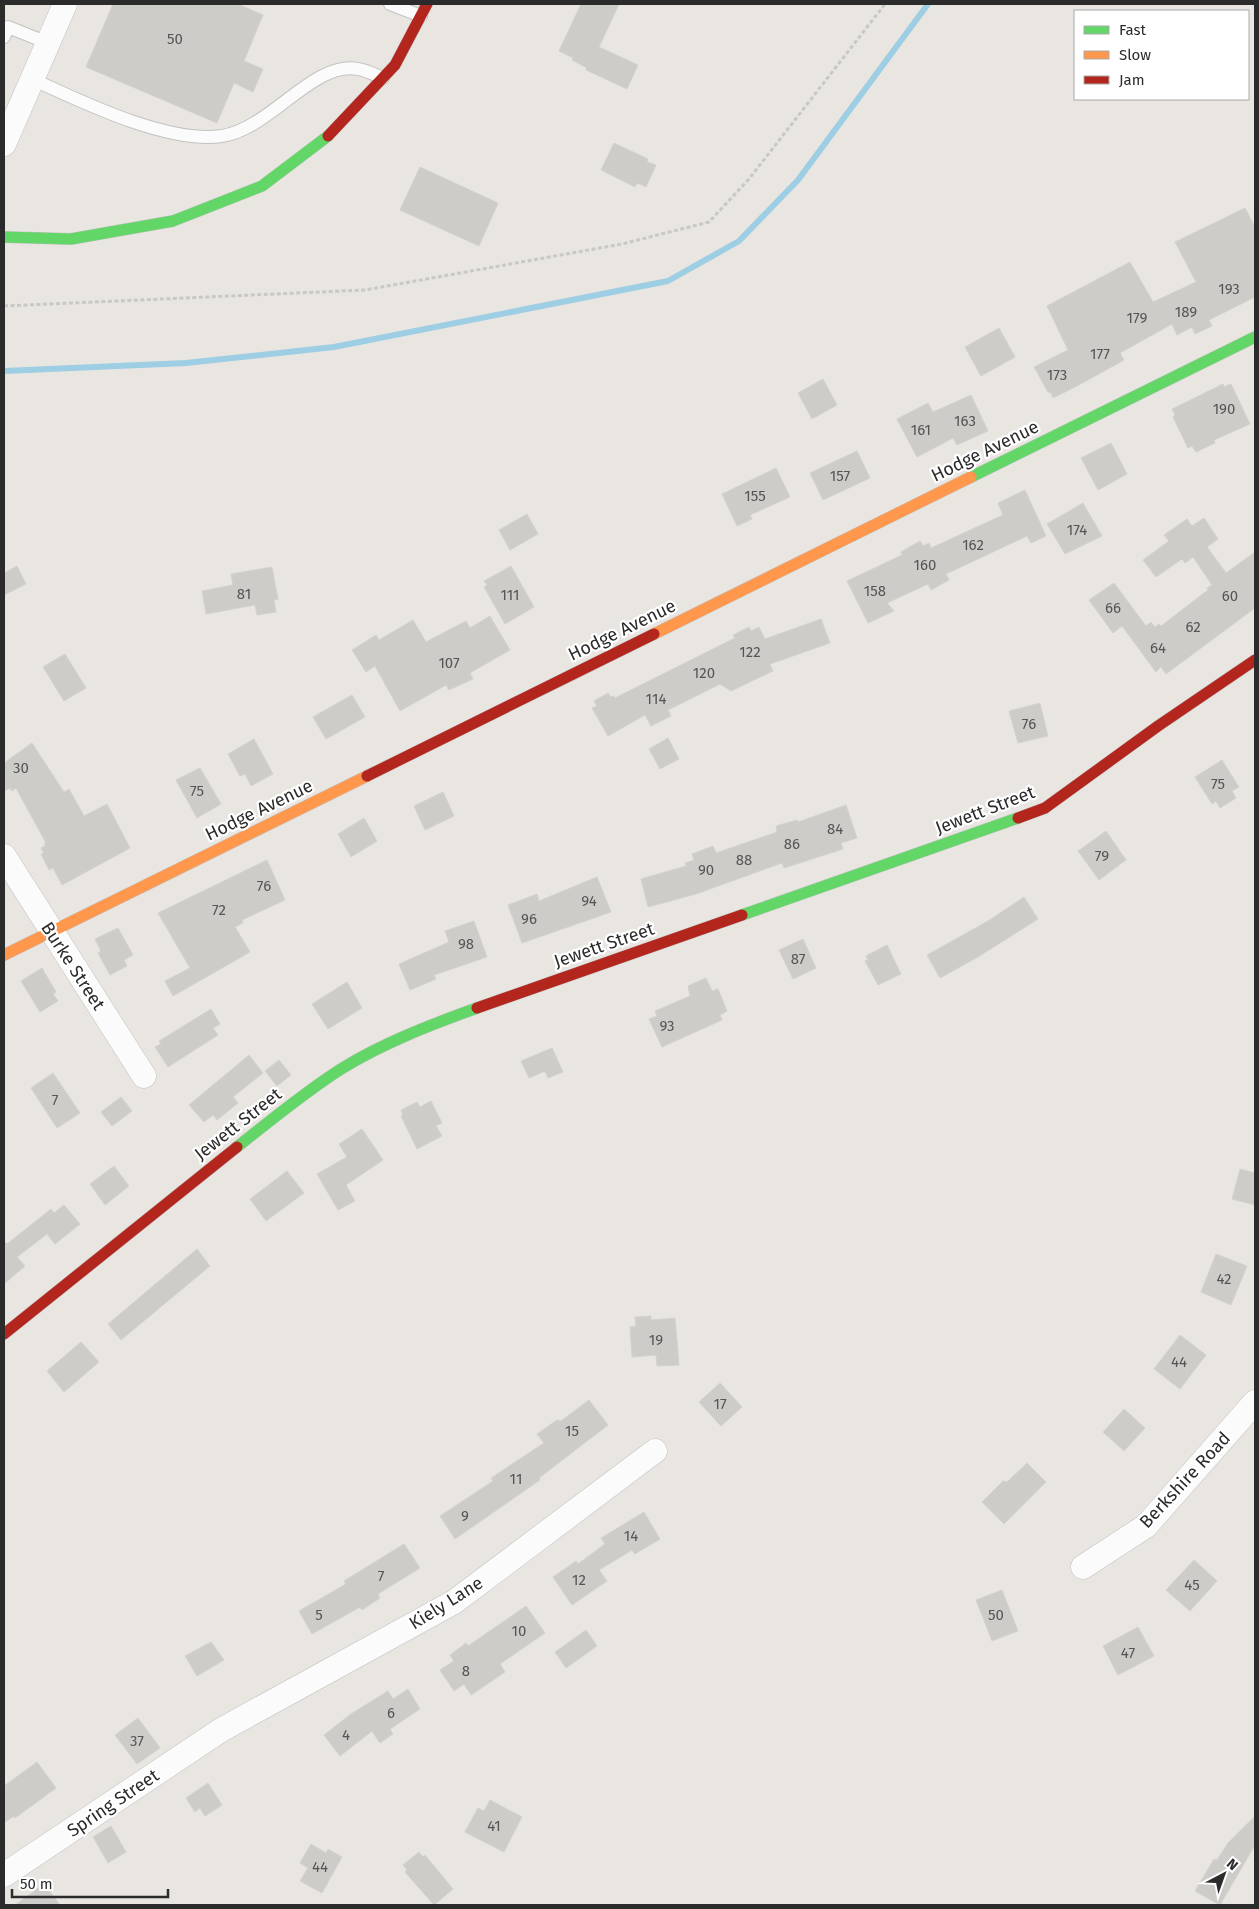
<svg xmlns="http://www.w3.org/2000/svg" width="1259" height="1909" font-family="'Fira Sans',sans-serif">
	<style>
		.lines { fill: none; stroke-linecap: round; stroke-linejoin: round }
		.stream { stroke: #9dcee3; stroke-width: 6 }
		.building { fill: #ceccc9; stroke: #d4d2ce }
		.lane-casing { stroke: #c3c2c2; stroke-width: 14 }
		.street-casing { stroke: #c3c2c2; stroke-width: 25 }
		.fast-casing { stroke: #c3c2c2; stroke-width: 12 }
		.slow-casing { stroke: #c3c2c2; stroke-width: 12 }
		.jam-casing { stroke: #c3c2c2; stroke-width: 12 }
		.path { stroke: #c8c8c7; stroke-width: 3; stroke-dasharray: 4 2.5; stroke-linecap: butt }
		.lane { stroke: #fcfbfb; stroke-width: 12 }
		.street { stroke: #fcfbfb; stroke-width: 24 }
		.fast { stroke: #63d668; stroke-width: 11 }
		.slow { stroke: #ff974d; stroke-width: 11 }
		.jam { stroke: #b3261e; stroke-width: 11 }
		.labels { text-anchor: middle; dominant-baseline: central; stroke-width: 4.5; stroke-linejoin: round; paint-order: stroke }
		.number-label { font-size: 15px; fill: #565554 }
		.street-label { font-size: 18px; fill: #2b2b2b; stroke: #fff }
	</style>
	<rect width="100%" height="100%" fill="#e9e6e2"/>
	<g class="lines">
		<!-- stream -->
		<polyline class="stream" points="4,371 186,363 334,347 668,281 739,241 798,180 928,4"/>
	</g>
	<!-- building -->
	<g class="building">
		<polygon points="113,4 238,4 263,15 244,61 263,69 253,92 234,83 217,123 86,67"/>
		<polygon points="581,4 619,4 599,47 638,65 627,89 586,70 587,68 572,60 573,58 559,51"/>
		<polygon points="614,143 648,159 647,162 656,165 646,187 637,183 635,187 601,170"/>
		<polygon points="420,167 498,203 479,246 400,210"/>
		<polygon points="1245,208 1255,227 1255,297 1209,320 1212,326 1195,334 1192,327 1177,335 1172,324 1120,353 1124,360 1077,386 1053,398 1051,393 1048,392 1034,367 1068,350 1047,306 1130,262 1153,302 1196,282 1175,242"/>
		<polygon points="999,328 1015,357 981,376 965,347"/>
		<polygon points="823,379 837,405 812,419 798,393"/>
		<polygon points="1223,384 1224,387 1231,384 1250,424 1214,440 1215,443 1196,452 1192,446 1188,448 1173,417 1175,415 1172,409"/>
		<polygon points="971,395 988,431 957,445 953,438 917,457 897,419 928,403 933,412"/>
		<polygon points="1111,443 1127,474 1098,490 1081,458"/>
		<polygon points="857,451 870,478 823,500 810,473"/>
		<polygon points="776,468 790,497 750,515 752,519 737,526 722,494"/>
		<polygon points="1025,490 1046,536 1031,543 1027,536 946,574 949,580 931,590 928,584 887,603 894,611 868,623 847,581 902,555 901,552 920,541 923,546 929,543 931,548 1003,515 998,503"/>
		<polygon points="1083,503 1102,536 1065,554 1047,524"/>
		<polygon points="527,514 538,534 510,550 499,530"/>
		<polygon points="1204,518 1218,539 1207,547 1226,573 1255,552 1255,608 1166,674 1161,667 1156,672 1122,626 1113,633 1089,600 1114,583 1146,626 1151,622 1155,627 1159,624 1161,626 1208,590 1207,588 1212,585 1193,557 1185,563 1182,559 1156,577 1143,560 1169,541 1164,535 1187,519 1192,526"/>
		<polygon points="17,566 26,584 4,595 4,573"/>
		<polygon points="511,566 534,607 505,624 484,587 487,585 484,581"/>
		<polygon points="272,567 278,599 274,600 276,612 257,615 255,605 206,614 202,591 233,585 231,574"/>
		<polygon points="490,616 510,650 470,673 473,679 449,690 446,685 400,711 375,666 366,672 352,650 376,635 379,640 413,620 426,642 466,621 470,628"/>
		<polygon points="821,619 830,643 770,664 773,671 731,691 720,684 668,710 671,716 651,726 645,715 608,736 592,708 597,706 594,701 608,693 611,697 614,696 615,698 735,638 733,635 749,627 751,631 759,627 765,639"/>
		<polygon points="65,654 86,688 64,701 43,667"/>
		<polygon points="352,695 365,717 326,739 313,717"/>
		<polygon points="1040,703 1048,736 1018,743 1009,711"/>
		<polygon points="668,738 679,759 660,769 649,749"/>
		<polygon points="254,739 273,774 251,786 245,774 240,776 228,754"/>
		<polygon points="32,743 64,792 69,789 84,816 107,804 130,848 62,885 53,868 49,870 41,854 44,853 41,848 45,846 45,841 16,788 12,791 10,788 4,791 4,763"/>
		<polygon points="1222,760 1239,787 1232,791 1236,798 1220,808 1216,801 1212,804 1195,777"/>
		<polygon points="200,768 221,804 197,818 176,780"/>
		<polygon points="443,792 454,816 425,830 414,806"/>
		<polygon points="846,805 857,838 841,843 843,849 784,868 782,863 696,894 648,907 641,879 686,866 685,863 694,860 692,854 713,846 716,853 777,832 776,826 797,820 798,822"/>
		<polygon points="364,818 377,841 351,857 338,834"/>
		<polygon points="1106,831 1126,860 1099,880 1078,851"/>
		<polygon points="267,860 285,900 242,920 243,923 235,927 250,952 173,996 165,981 190,968 158,913"/>
		<polygon points="597,877 611,912 522,943 508,905 537,894 539,901"/>
		<polygon points="1024,897 1038,919 978,957 940,978 927,955 988,921"/>
		<polygon points="474,921 487,957 434,975 436,979 410,990 399,964 449,942 445,931"/>
		<polygon points="118,928 133,955 124,960 127,966 110,975 98,953 101,951 95,939"/>
		<polygon points="803,939 816,968 793,979 779,950"/>
		<polygon points="887,945 901,974 878,985 865,961 868,960 866,956"/>
		<polygon points="42,968 56,992 53,994 58,1001 40,1012 21,981"/>
		<polygon points="706,978 712,991 718,989 727,1011 720,1015 722,1020 662,1047 649,1019 657,1016 655,1011 690,996 688,986"/>
		<polygon points="347,982 362,1008 328,1029 312,1004"/>
		<polygon points="211,1009 220,1024 213,1028 218,1035 168,1067 155,1047 161,1044 159,1041"/>
		<polygon points="552,1048 563,1072 548,1078 545,1071 529,1078 521,1061"/>
		<polygon points="249,1055 263,1073 233,1097 238,1103 217,1120 213,1115 204,1122 189,1105"/>
		<polygon points="279,1060 291,1075 277,1086 265,1071"/>
		<polygon points="53,1073 80,1113 57,1128 31,1088"/>
		<polygon points="121,1097 132,1111 112,1126 101,1112"/>
		<polygon points="431,1101 442,1123 436,1126 442,1136 417,1149 401,1116 403,1115 401,1110 417,1102 420,1107"/>
		<polygon points="362,1129 383,1160 346,1185 355,1201 338,1210 317,1174 347,1157 339,1144"/>
		<polygon points="114,1166 129,1186 105,1205 90,1184"/>
		<polygon points="1240,1169 1255,1173 1255,1205 1232,1199"/>
		<polygon points="287,1171 304,1193 266,1221 250,1199"/>
		<polygon points="64,1205 80,1224 55,1244 47,1234 17,1257 25,1266 4,1284 4,1241 7,1244 51,1209 54,1213"/>
		<polygon points="197,1249 210,1266 121,1340 108,1324"/>
		<polygon points="1216,1254 1247,1266 1231,1305 1201,1292"/>
		<polygon points="651,1316 651,1320 675,1318 679,1365 657,1366 656,1355 632,1357 630,1327 636,1326 635,1317"/>
		<polygon points="1180,1335 1206,1355 1180,1389 1154,1369"/>
		<polygon points="81,1342 99,1362 64,1392 47,1371"/>
		<polygon points="720,1383 742,1407 721,1426 699,1402"/>
		<polygon points="589,1400 608,1425 539,1478 540,1480 455,1539 440,1516 493,1481 491,1478 544,1443 537,1434 557,1420 561,1421"/>
		<polygon points="1124,1409 1145,1428 1124,1451 1103,1432"/>
		<polygon points="1027,1463 1046,1482 1004,1524 982,1502 1003,1481 1007,1482"/>
		<polygon points="644,1512 660,1539 635,1554 632,1550 599,1570 607,1581 572,1605 553,1577 576,1561 578,1564 605,1544 601,1538"/>
		<polygon points="404,1544 420,1568 378,1594 380,1598 362,1610 360,1607 312,1634 299,1611 346,1584 344,1581"/>
		<polygon points="1194,1560 1217,1581 1190,1611 1166,1590"/>
		<polygon points="1002,1590 1018,1631 992,1641 976,1600"/>
		<polygon points="526,1606 545,1633 500,1664 505,1672 471,1695 464,1684 454,1691 440,1670 454,1661 450,1655 466,1643 468,1646"/>
		<polygon points="1138,1627 1154,1656 1118,1675 1103,1646"/>
		<polygon points="586,1630 597,1646 566,1668 555,1652"/>
		<polygon points="211,1642 224,1660 197,1676 185,1656"/>
		<polygon points="408,1689 420,1709 390,1729 393,1734 380,1743 372,1731 340,1756 324,1735 351,1714 388,1691 393,1699"/>
		<polygon points="138,1718 160,1748 137,1764 115,1735"/>
		<polygon points="37,1762 56,1788 15,1818 14,1816 4,1823 4,1786"/>
		<polygon points="208,1783 222,1805 205,1816 200,1808 195,1812 186,1798"/>
		<polygon points="490,1800 522,1817 504,1852 465,1832 478,1808 484,1811"/>
		<polygon points="1255,1816 1255,1845 1220,1905 1195,1891 1214,1859 1217,1860 1228,1843"/>
		<polygon points="111,1826 126,1852 108,1863 93,1837"/>
		<polygon points="311,1844 326,1853 328,1849 342,1857 322,1893 300,1881 308,1868 300,1863"/>
		<polygon points="419,1852 423,1857 425,1855 453,1889 434,1905 405,1872 407,1870 403,1865"/>
		<polygon points="44,1884 60,1905 15,1905"/>
	</g>
	<g class="lines">
		<defs>
			<g id="lane">
				<polyline points="390,4 421,16"/>
				<polyline points="4,37 8,27 48,43"/>
				<path d="M32 79C82 102 168 144 222 136 270 129 314 60 358 69 366 70 375 75 383 78"/>
			</g>
			<g id="street">
				<polyline points="4,144 65,4"/>
				<polyline points="4,856 144,1076"/>
				<polyline points="1083,1567 1146,1526 1255,1402"/>
				<polyline points="4,1875 221,1730 454,1602 655,1451"/>
			</g>
			<g id="fast">
				<polyline points="4,237 71,239 173,221 262,186 328,136"/>
				<polyline points="971,477 1255,337"/>
				<polyline points="742,915 1018,818"/>
				<path d="M237 1147C271 1120 305 1092 341 1069 383 1043 430 1025 477 1008"/>
			</g>
			<g id="slow">
				<polyline points="654,634 971,477"/>
				<polyline points="4,955 367,776"/>
			</g>
			<g id="jam">
				<polyline points="328,136 395,65 427,4"/>
				<polyline points="367,776 654,634"/>
				<polyline points="1018,818 1045,808 1158,726 1255,660"/>
				<polyline points="477,1008 742,915"/>
				<polyline points="4,1334 237,1147"/>
			</g>
		</defs>
		<!-- lane casing -->
		<use href="#lane" class="lane-casing"/>
		<!-- street casing -->
		<use href="#street" class="street-casing"/>
		<!-- fast casing -->
		<use href="#fast" class="fast-casing"/>
		<!-- slow casing -->
		<use href="#slow" class="slow-casing"/>
		<!-- jam casing -->
		<use href="#jam" class="jam-casing"/>
		<!-- path -->
		<polyline class="path" points="4,306 365,290 622,244 709,222 749,179 885,4"/>
		<!-- lane -->
		<use href="#lane" class="lane"/>
		<!-- street -->
		<use href="#street" class="street"/>
		<!-- fast -->
		<use href="#fast" class="fast"/>
		<!-- slow -->
		<use href="#slow" class="slow"/>
		<!-- jam -->
		<use href="#jam" class="jam"/>
	</g>
	<g class="labels">
		<!-- number labels -->
		<g class="number-label">
			<text x="175" y="39">50</text>
			<text x="1229" y="289">193</text>
			<text x="1186" y="312">189</text>
			<text x="1137" y="318">179</text>
			<text x="1100" y="354">177</text>
			<text x="1057" y="375">173</text>
			<text x="1224" y="409">190</text>
			<text x="965" y="421">163</text>
			<text x="921" y="430">161</text>
			<text x="840" y="476">157</text>
			<text x="755" y="496">155</text>
			<text x="1077" y="530">174</text>
			<text x="973" y="545">162</text>
			<text x="925" y="565">160</text>
			<text x="875" y="591">158</text>
			<text x="244" y="594">81</text>
			<text x="510" y="595">111</text>
			<text x="1230" y="596">60</text>
			<text x="1113" y="608">66</text>
			<text x="1193" y="627">62</text>
			<text x="1158" y="648">64</text>
			<text x="750" y="652">122</text>
			<text x="449" y="663">107</text>
			<text x="704" y="673">120</text>
			<text x="656" y="699">114</text>
			<text x="1029" y="724">76</text>
			<text x="21" y="768">30</text>
			<text x="1218" y="784">75</text>
			<text x="197" y="791">75</text>
			<text x="835" y="829">84</text>
			<text x="792" y="844">86</text>
			<text x="1102" y="856">79</text>
			<text x="744" y="860">88</text>
			<text x="706" y="870">90</text>
			<text x="264" y="886">76</text>
			<text x="589" y="901">94</text>
			<text x="219" y="910">72</text>
			<text x="529" y="919">96</text>
			<text x="466" y="944">98</text>
			<text x="798" y="959">87</text>
			<text x="667" y="1026">93</text>
			<text x="55" y="1100">7</text>
			<text x="1224" y="1279">42</text>
			<text x="656" y="1340">19</text>
			<text x="1179" y="1362">44</text>
			<text x="720" y="1404">17</text>
			<text x="572" y="1431">15</text>
			<text x="516" y="1479">11</text>
			<text x="465" y="1516">9</text>
			<text x="631" y="1536">14</text>
			<text x="381" y="1576">7</text>
			<text x="579" y="1580">12</text>
			<text x="1192" y="1585">45</text>
			<text x="319" y="1615">5</text>
			<text x="996" y="1615">50</text>
			<text x="519" y="1631">10</text>
			<text x="1128" y="1653">47</text>
			<text x="466" y="1671">8</text>
			<text x="391" y="1713">6</text>
			<text x="346" y="1735">4</text>
			<text x="137" y="1741">37</text>
			<text x="494" y="1826">41</text>
			<text x="320" y="1867">44</text>
		</g>
		<!-- street labels -->
		<g class="street-label">
			<text transform="translate(985 451) rotate(-26)">Hodge Avenue</text>
			<text transform="translate(622 630) rotate(-26)">Hodge Avenue</text>
			<text transform="translate(259 810) rotate(-26)">Hodge Avenue</text>
			<text transform="translate(985 810) rotate(-21)">Jewett Street</text>
			<text transform="translate(604 945) rotate(-19)">Jewett Street</text>
			<text transform="translate(73 966) rotate(57)">Burke Street</text>
			<text transform="translate(238 1124) rotate(-38)">Jewett Street</text>
			<text transform="translate(1185 1480) rotate(-47)">Berkshire Road</text>
			<text transform="translate(446 1603) rotate(-32)">Kiely Lane</text>
			<text transform="translate(113 1803) rotate(-34)">Spring Street</text>
		</g>
	</g>
	<!-- border -->
	<rect width="1259" height="1909" fill="none" stroke="#2b2b2b" stroke-width="10"/>
	<!-- legend -->
	<rect x="1074" y="10" width="175" height="90" fill="#ffffff" stroke="#aaaaaa"/>
	<rect x="1084" y="26" width="25" height="8" fill="#63d668" stroke="#aaaaaa"/>
	<text x="1119" y="35" font-size="15" fill="#2b2b2b">Fast</text>
	<rect x="1084" y="51" width="25" height="8" fill="#ff974d" stroke="#aaaaaa"/>
	<text x="1119" y="60" font-size="15" fill="#2b2b2b">Slow</text>
	<rect x="1084" y="76" width="25" height="8" fill="#b3261e" stroke="#aaaaaa"/>
	<text x="1119" y="85" font-size="15" fill="#2b2b2b">Jam</text>
	<!-- north arrow -->
	<g transform="translate(1224 1874) rotate(41)" stroke="#ffffff" stroke-width="4" paint-order="stroke">
	<path d="M0-4L9 19L0 12L-9 19Z" fill="#2b2b2b"/>
	<text y="-8" font-size="14" font-weight="bold" text-anchor="middle" fill="#2b2b2b">N</text>
	</g>
	<!-- scale -->
	<path d="M12 1889v8h156v-8" fill="none" stroke="#2b2b2b" stroke-width="2.5"/>
	<text x="20" y="1889" font-size="15" fill="#2b2b2b" stroke="#ffffff" stroke-width="4" paint-order="stroke">50 m</text>
</svg>
